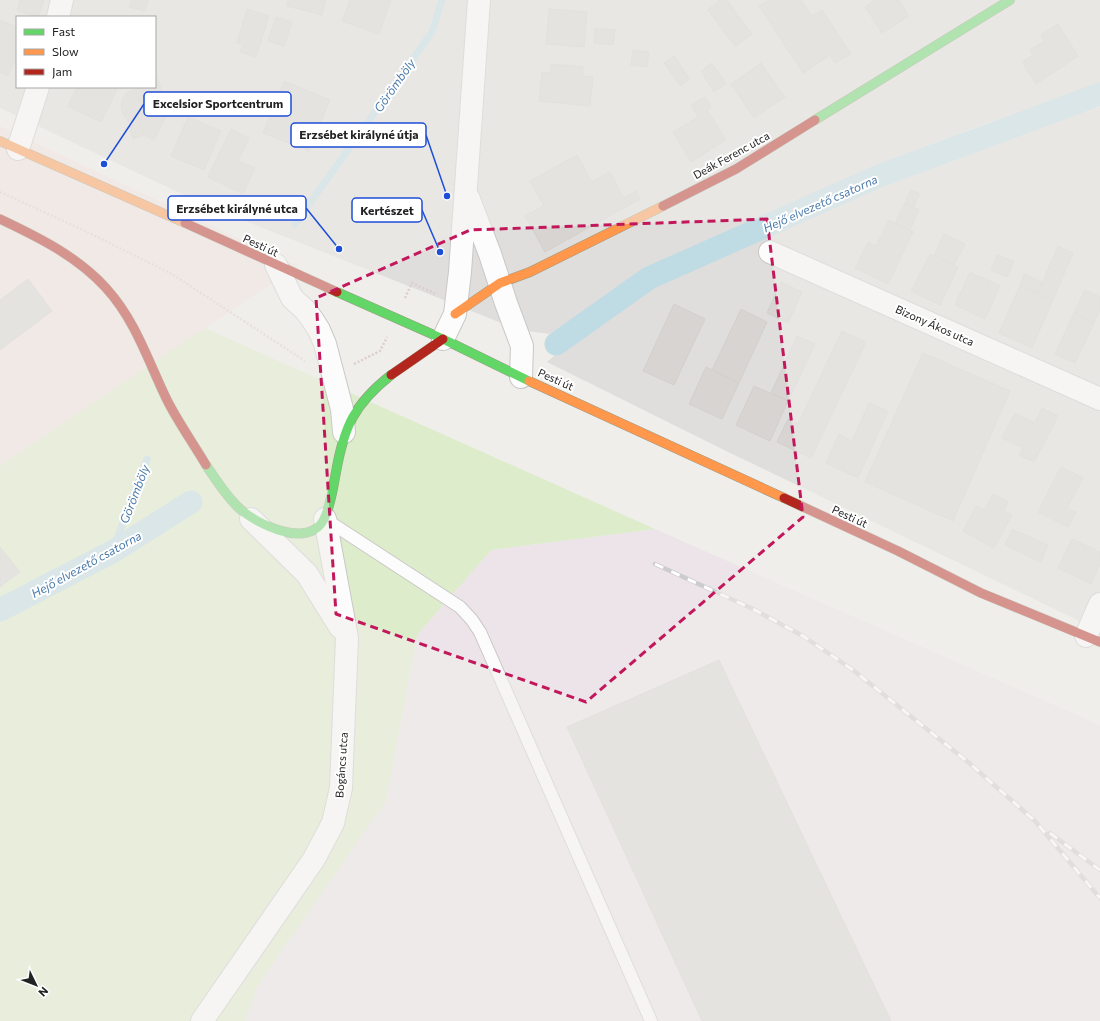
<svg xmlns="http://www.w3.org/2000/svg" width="1100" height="1021" font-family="Commissioner,sans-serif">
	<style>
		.residential { fill: #dfdedc; fill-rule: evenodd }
		.commercial { fill: #f1e3e1 }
		.industrial { fill: #ede4e9 }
		.grass { fill: #ddeccb }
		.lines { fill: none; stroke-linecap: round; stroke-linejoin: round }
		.stream { stroke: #bfdbe3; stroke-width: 7 }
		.canal { stroke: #bfdbe3; stroke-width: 23 }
		.building { fill: #d7d4d2; stroke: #d3d0cc }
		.lane-casing { stroke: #c9c8c7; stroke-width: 14 }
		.street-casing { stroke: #c9c8c7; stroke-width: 24 }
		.fast-casing { stroke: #999a82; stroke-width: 10 }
		.slow-casing { stroke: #999a82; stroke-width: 10 }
		.jam-casing { stroke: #999a82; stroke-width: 10 }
		.path { stroke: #dccecd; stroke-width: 2.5; stroke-dasharray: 2 2; stroke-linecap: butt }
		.lane { stroke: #fdfcfc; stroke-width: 12 }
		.street { stroke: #fdfcfc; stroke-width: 22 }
		.fast { stroke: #63d668; stroke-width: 9 }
		.slow { stroke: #ff974d; stroke-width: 9 }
		.jam { stroke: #b3261e; stroke-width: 9 }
		.rail-casing { stroke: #ccc; stroke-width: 4.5 }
		.rail { stroke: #fff; stroke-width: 3; stroke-dasharray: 9; stroke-linecap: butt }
		.marked { fill: none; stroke: #c2185b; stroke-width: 3; stroke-dasharray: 8 5; stroke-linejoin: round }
		.labels { text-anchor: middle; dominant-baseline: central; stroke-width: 4; stroke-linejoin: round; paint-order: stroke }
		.street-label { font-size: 11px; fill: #222; stroke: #fff }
		.water-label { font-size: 12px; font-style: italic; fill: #4a7aab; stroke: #fff }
		.leader { fill: none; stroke: #1d4ed8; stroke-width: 1.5 }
		.callout-dot { fill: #1d4ed8; stroke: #fff; stroke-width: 1.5 }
		.callout { fill: #fff; stroke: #1d4ed8; stroke-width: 1.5 }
		.callout-label { font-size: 12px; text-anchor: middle; font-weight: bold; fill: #222 }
	</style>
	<rect width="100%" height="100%" fill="#f0eeeb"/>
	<!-- residential -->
	<g class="residential">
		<path d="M0 0H1100V83L974 128 871 168 646 272 550 334 519 330 205 205 0 108ZM17 17H155V87H17Z"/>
		<polygon points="1100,107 1100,631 728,452 547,362 563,348 656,283 832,204 1061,119"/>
	</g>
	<!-- commercial -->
	<polygon class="commercial" points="0,126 298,266 0,466"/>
	<!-- industrial -->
	<polygon class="industrial" points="655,529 1100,725 1100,1021 245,1021 258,985 386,801 417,635 490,550"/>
	<!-- grass -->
	<polygon class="grass" points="205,328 655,529 491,550 417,635 386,801 258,985 245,1021 0,1021 0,466"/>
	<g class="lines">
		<!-- stream -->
		<g class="stream">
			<polyline points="295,224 432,32 442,0"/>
			<polyline points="112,552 147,459"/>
		</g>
		<!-- canal -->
		<g class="canal">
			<polyline points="556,344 649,278 879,176 1100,94"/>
			<polyline points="0,610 112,552 191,502"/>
		</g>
	</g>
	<!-- building -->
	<g class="building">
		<polygon points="20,0 44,0 38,17 17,11"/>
		<polygon points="131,0 148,0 145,11 129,7"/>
		<polygon points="288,0 326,0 322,15 287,6"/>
		<polygon points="350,0 391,0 379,34 342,21"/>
		<polygon points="720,0 727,0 752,34 735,46 708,10"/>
		<polygon points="769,0 801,0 812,16 822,10 851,54 835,63 830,55 803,73 759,6"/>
		<polygon points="875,0 899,0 909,16 882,33 865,7"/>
		<polygon points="247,9 269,16 256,57 240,52 243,45 237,43"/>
		<polygon points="549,9 587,12 584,47 546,44"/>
		<polygon points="276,17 292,22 284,46 268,41"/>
		<polygon points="0,20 17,27 17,55 8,76 0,72"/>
		<polygon points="1058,24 1078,56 1036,84 1022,62 1033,55 1030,50 1044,41 1041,35"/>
		<polygon points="595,28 615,30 613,45 594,43"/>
		<polygon points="633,50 649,52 647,67 631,65"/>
		<polygon points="674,56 690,79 681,86 664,63"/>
		<polygon points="712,63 726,84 714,92 701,71"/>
		<polygon points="761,63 785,97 754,118 731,84"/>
		<polygon points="551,64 583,67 583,76 593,77 590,106 539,101 542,72 550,73"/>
		<polygon points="158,79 168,112 154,140 144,135 140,124 142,108 136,89 140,87 155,87 155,81"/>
		<polygon points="284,81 330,100 309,151 263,133"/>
		<polygon points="77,87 118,87 101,122 68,106"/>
		<polygon points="136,89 142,108 140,124 128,121 123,114 121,106 123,98 128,92"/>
		<polygon points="705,97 711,107 707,110 726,140 691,162 673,132 698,117 691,105"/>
		<polygon points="188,117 221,131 204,170 171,156"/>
		<polygon points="135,124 140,124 144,135 133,139 129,127"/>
		<polygon points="231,129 249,138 238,161 255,168 243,194 208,177"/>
		<polygon points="577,155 592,182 610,172 624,198 636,191 640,199 545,252 525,216 544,206 530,181"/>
		<polygon points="911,190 920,194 913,208 905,203"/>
		<polygon points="905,203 919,210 910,230 895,223"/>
		<polygon points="889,220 913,232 888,284 855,268 868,242 876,246"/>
		<polygon points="944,234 965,244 954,265 934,256"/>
		<polygon points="1058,246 1073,253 1053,300 1038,293"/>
		<polygon points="930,254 958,267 940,305 911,291"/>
		<polygon points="997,255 1014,261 1007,277 991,270"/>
		<polygon points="970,272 1000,286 985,319 955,305"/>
		<polygon points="1024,274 1042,282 1038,293 1020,285"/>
		<polygon points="28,279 52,311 0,350 0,300"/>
		<polygon points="781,282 802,292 788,323 767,313"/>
		<polygon points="1020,285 1053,300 1032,348 999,333"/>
		<polygon points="1085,290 1100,297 1100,310 1094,323 1074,313"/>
		<polygon points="674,304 705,319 674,385 643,371"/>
		<polygon points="741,309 767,322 739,383 712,370"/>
		<polygon points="1074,313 1094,323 1075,363 1055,354"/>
		<polygon points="842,331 866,342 811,458 777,442 788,419 798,424"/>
		<polygon points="797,336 815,344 788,401 771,393"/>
		<polygon points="923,353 1010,391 953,521 865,482"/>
		<polygon points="706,367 739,383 722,419 689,404"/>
		<polygon points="754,386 788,401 770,441 736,425"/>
		<polygon points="869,403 888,411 858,478 826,463 839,434 852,441"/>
		<polygon points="1042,408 1058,416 1034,462 1019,455 1023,448 1002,438 1015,413 1035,423"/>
		<polygon points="1061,467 1083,478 1067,508 1076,512 1068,527 1038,512"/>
		<polygon points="993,494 1008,502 1004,511 1012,515 994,548 963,531 976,506 985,510"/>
		<polygon points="1012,529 1048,545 1041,562 1005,545"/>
		<polygon points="1072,539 1100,552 1100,564 1091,584 1058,568"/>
		<polygon points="0,547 20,572 0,587"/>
		<polygon points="719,660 891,1021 702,1021 567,727"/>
	</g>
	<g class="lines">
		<defs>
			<polyline id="lane" points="325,519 460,607 472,620 480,632 651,1021"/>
			<g id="street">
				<polyline points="58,17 62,0"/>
				<polyline points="18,149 38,87"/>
				<polyline points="468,197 490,254 506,303 522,346 521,377"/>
				<polyline points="770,252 1100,399"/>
				<polyline points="276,265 292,298 305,310 312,319 319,330 325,344 342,409 344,432"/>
				<polyline points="443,339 455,314 460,272 479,0"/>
				<polyline points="251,519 307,574 340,627"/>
				<polyline points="1086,636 1100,604"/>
				<polyline points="202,1021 314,859 333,823 341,788 347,638 325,519"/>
			</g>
			<g id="fast">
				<polyline points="815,120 1010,0"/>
				<polyline points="337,292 443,339 529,381"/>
				<path d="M206 465C216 480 226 496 239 508 256 524 309 550 324 519 331 505 333 487 336 472 344 427 354 404 391 375"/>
			</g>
			<g id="slow">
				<polyline points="0,141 185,223"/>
				<polyline points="455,314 500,283 530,272 663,206"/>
				<polyline points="529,381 784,498"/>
			</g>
			<g id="jam">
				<polyline points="663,206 736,169 815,120"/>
				<path d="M0 219C38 237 77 256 106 288 136 321 148 361 167 400 178 422 193 443 206 465"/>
				<polyline points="185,223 337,292"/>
				<polyline points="391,375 443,339"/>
				<polyline points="784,498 898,551 981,593 1100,642"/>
			</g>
		</defs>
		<!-- lane casing -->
		<use href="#lane" class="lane-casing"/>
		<!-- street casing -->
		<use href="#street" class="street-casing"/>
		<!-- fast casing -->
		<use href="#fast" class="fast-casing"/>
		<!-- slow casing -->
		<use href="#slow" class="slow-casing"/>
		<!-- jam casing -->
		<use href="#jam" class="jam-casing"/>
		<!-- path -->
		<g class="path">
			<polyline points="0,192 83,230 172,274 305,361"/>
			<polyline points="405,298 412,283 436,294"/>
			<polyline points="354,364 380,351 387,337"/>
		</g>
		<!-- lane -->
		<use href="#lane" class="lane"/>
		<!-- street -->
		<use href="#street" class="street"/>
		<!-- fast -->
		<use href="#fast" class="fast"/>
		<!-- slow -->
		<use href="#slow" class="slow"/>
		<!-- jam -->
		<use href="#jam" class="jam"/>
		<defs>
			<g id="rail">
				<polyline points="655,564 753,609 803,636 853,670 968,762 1035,821 1100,898"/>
				<polyline points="1050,833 1100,870"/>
			</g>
		</defs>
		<!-- rail casing -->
		<use href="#rail" class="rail-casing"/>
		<!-- rail -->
		<use href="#rail" class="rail"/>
	</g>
	<!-- marked area -->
	<path d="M0 0H1100V1021H0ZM767 219 803 517 586 702 336 614 316 298 470 230Z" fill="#f0eeeb" fill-opacity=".55" fill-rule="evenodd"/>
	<path class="marked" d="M767 219 803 517 586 702 336 614 316 298 470 230Z"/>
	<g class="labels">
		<!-- street labels -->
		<g class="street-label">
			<text transform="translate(731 155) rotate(-29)">Deák Ferenc utca</text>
			<text transform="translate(261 245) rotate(25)">Pesti út</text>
			<text transform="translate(935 325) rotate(24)">Bizony Ákos utca</text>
			<text transform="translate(556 379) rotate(24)">Pesti út</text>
			<text transform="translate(850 516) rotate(25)">Pesti út</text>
			<text transform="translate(341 765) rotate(-86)">Bogáncs utca</text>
		</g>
		<!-- water labels -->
		<g class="water-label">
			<text transform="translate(394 85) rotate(-55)">Görömböly</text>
			<text transform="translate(820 203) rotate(-24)">Hejő elvezető csatorna</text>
			<text transform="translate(134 494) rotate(-69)">Görömböly</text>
			<text transform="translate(86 564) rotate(-29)">Hejő elvezető csatorna</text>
		</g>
	</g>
	<!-- callouts -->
	<path class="leader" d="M104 164L144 104M447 196L426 135M339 249L306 208M440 252L422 210"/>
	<g class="callout-dot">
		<circle cx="104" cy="164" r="4"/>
		<circle cx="447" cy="196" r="4"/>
		<circle cx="339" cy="249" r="4"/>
		<circle cx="440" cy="252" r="4"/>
	</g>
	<g class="callout">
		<rect x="144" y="92" width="147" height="24" rx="4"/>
		<rect x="291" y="123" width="135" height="24" rx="4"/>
		<rect x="168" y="196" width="138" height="24" rx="4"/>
		<rect x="352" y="198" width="70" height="24" rx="4"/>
	</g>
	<g class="callout-label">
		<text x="218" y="108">Excelsior Sportcentrum</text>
		<text x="359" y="139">Erzsébet királyné útja</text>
		<text x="237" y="213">Erzsébet királyné utca</text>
		<text x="387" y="215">Kertészet</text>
	</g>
	<!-- legend -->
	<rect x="16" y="16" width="140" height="72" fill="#ffffff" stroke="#a7a7a7"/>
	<rect x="24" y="29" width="20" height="6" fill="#63d668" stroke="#a7a7a7"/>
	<text x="52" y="36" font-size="12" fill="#222222">Fast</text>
	<rect x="24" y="49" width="20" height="6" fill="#ff974d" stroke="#a7a7a7"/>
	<text x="52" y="56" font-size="12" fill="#222222">Slow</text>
	<rect x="24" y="69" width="20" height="6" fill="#b3261e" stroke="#a7a7a7"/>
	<text x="52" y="76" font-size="12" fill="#222222">Jam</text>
	<!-- north arrow -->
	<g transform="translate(36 985) rotate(133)" stroke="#ffffff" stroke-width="3" paint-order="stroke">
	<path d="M0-3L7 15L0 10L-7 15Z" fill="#222222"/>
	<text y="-6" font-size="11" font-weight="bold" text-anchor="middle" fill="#222222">N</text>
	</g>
</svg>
